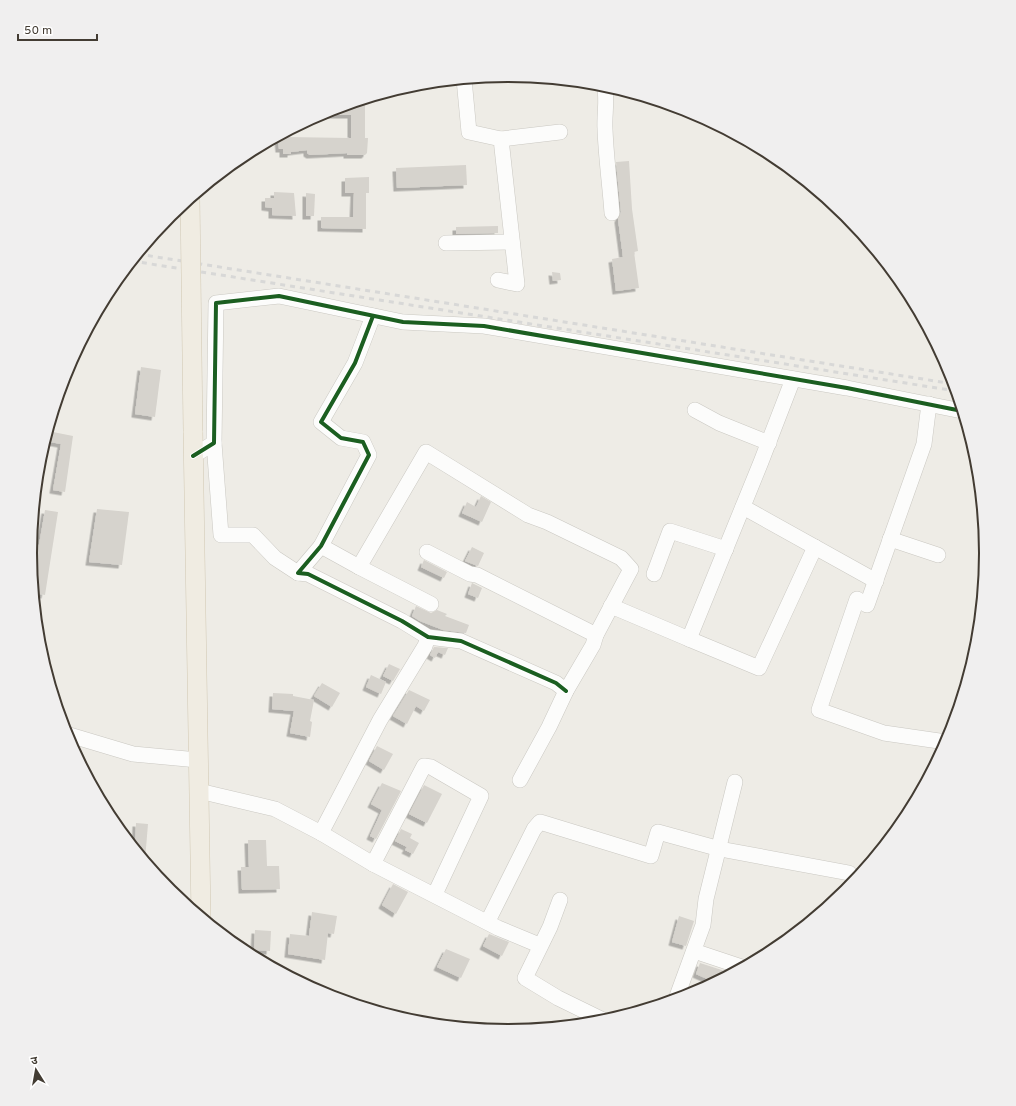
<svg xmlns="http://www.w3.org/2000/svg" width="1016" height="1106" font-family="Overpass,'Noto Sans Devanagari',sans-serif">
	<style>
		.building { fill: #d6d3cd; filter: url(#shadow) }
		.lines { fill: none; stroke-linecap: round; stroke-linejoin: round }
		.minor-casing { stroke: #cac8c2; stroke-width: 16 }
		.major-casing { stroke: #d1c8b3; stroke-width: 20 }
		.minor { stroke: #fcfcfb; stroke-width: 15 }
		.major { stroke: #f0ece2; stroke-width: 19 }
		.rail { stroke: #d8d8d7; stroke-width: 3; stroke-dasharray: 5 5; stroke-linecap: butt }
		.major-bridge-casing { stroke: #d1c8b3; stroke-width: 20; stroke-linecap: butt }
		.major-bridge { stroke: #f0ece2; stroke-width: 19 }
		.cycleway-casing { stroke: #fff; stroke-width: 6 }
		.cycleway { stroke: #1b5e20; stroke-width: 4 }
		.rim { fill: none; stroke: #433c33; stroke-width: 2 }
	</style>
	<defs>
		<filter id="shadow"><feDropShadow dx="-3.5" dy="3.5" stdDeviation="0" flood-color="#0004"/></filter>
	</defs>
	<rect width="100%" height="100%" fill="#eeece6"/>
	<!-- building -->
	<g class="building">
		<polygon points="365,99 365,138 368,138 367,153 365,155 347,155 347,153 310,155 307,153 307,150 291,152 291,154 283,154 283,149 279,149 278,138 285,137 351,138 351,115 318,115"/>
		<polygon points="629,161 632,209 638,251 634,252 639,288 616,291 612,259 623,257 618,219 621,212 616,162"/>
		<polygon points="466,165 467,185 397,188 396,168"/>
		<polygon points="369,177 369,193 366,193 366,229 321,228 321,217 353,217 354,193 345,193 345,178"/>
		<polygon points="274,192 294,193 296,216 272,215 272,208 265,207 265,198 274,198"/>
		<polygon points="306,193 315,194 314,216 306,216"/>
		<polygon points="498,226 498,233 456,234 456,227"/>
		<polygon points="552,272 560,273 561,280 553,281"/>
		<polygon points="141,367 161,370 155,417 135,414"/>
		<polygon points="48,431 73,436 65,492 53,490 61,444 45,441"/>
		<polygon points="481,496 491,502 482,522 462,513 467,502 476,507"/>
		<polygon points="97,509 129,512 122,565 89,562"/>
		<polygon points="45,510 58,512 45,595 34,593 33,584 37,559 31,559 30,553 31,544 39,545"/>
		<polygon points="472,547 484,553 478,566 465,561"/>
		<polygon points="424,560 447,572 444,578 421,567"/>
		<polygon points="472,583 482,588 478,598 468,594"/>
		<polygon points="416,606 431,613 437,610 447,614 445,616 469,625 466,633 443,630 420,621 412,616"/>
		<polygon points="434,647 448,648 445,655 438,652 435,658 430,655"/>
		<polygon points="389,664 400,669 393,681 383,676"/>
		<polygon points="371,675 386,682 381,694 366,687"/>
		<polygon points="322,683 340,693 332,707 314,696"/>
		<polygon points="409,690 430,700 424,711 416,706 407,724 393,716"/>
		<polygon points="273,693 293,694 293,696 314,700 310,721 312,722 310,737 290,733 294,711 272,709"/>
		<polygon points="377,746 393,754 384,770 369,761"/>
		<polygon points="382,783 401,791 376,839 370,836 382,810 371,804"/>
		<polygon points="424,785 442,794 427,823 409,814"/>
		<polygon points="136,823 148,824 145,860 135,848"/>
		<polygon points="401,829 412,834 410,838 419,843 413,854 405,850 407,847 395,841"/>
		<polygon points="248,840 266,840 267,866 279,866 280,889 242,890 241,867 249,867"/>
		<polygon points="393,884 408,892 396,914 382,905"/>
		<polygon points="312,912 337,916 334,934 328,933 325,960 288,954 290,934 309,936"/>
		<polygon points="679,916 694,921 686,946 672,942"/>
		<polygon points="255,930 271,931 270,951 254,950"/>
		<polygon points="489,934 509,942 502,956 483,946"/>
		<polygon points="446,949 470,959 461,978 437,967"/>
		<polygon points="700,963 731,973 714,982 696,974"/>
	</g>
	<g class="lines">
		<defs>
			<g id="minor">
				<polyline points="464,79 469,132 501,139 517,284 498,280"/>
				<path d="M604 85C608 99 604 114 605 129 606 157 610 185 612 213"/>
				<polyline points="501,139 560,132"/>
				<polyline points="446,243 512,242"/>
				<polyline points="373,316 355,363 321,422 341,438 363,442 369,455 321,546 298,573 308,574 402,621 428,637 461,641 556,683 566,691"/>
				<polyline points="929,404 924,444 867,605 857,599 819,710 884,733 946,742"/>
				<polyline points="695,410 719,423 769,443"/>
				<polyline points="214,443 221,535 253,535 275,558 298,573"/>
				<polyline points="193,456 214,443 216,303 279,296 403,322 484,326 847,388 962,411"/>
				<polyline points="743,507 876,581"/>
				<polyline points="890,539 938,555"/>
				<polyline points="321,546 359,567 431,604"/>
				<polyline points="427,552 470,574 477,575 596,635"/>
				<polyline points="359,567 426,452 528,515 547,522 621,558 631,569 596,635 593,645 566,691 549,727 520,780"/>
				<polyline points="654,574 670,531 726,549"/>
				<polyline points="611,606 689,639 761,462 793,379"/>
				<polyline points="689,639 759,668 815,547"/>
				<polyline points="66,734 133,754 198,760"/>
				<polyline points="199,791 275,809 321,833 373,864 498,928 539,945"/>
				<polyline points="321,833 380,720 425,646 428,637"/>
				<polyline points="373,864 424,766 431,767 481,796 435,894"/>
				<polyline points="560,900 550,927 525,978 558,998 605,1021"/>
				<polyline points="488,921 534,829 540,822 651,856 658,832 720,849 849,873"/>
				<polyline points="694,951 742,967"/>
				<polyline points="676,999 703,925 706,899 735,782"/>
			</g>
			<polyline id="major" points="193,431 201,916"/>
		</defs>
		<!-- minor casing -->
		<use href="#minor" class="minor-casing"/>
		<!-- major casing -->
		<use href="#major" class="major-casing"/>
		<!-- minor -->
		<use href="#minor" class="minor"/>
		<!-- major -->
		<use href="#major" class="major"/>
		<!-- rail -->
		<g class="rail">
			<polyline points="138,254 954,384"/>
			<polyline points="132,261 956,391"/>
		</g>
		<defs>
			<polyline id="major-bridge" points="190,198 193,431"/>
		</defs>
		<!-- major-bridge casing -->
		<use href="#major-bridge" class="major-bridge-casing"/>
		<!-- major-bridge -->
		<use href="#major-bridge" class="major-bridge"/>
		<defs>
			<g id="cycleway">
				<polyline points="373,316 355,363 321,422 341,438 363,442 369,455 321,546 298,573 308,574 402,621 428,637 461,641 556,683 566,691"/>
				<polyline points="193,456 214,443 216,303 279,296 403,322 484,326 847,388 962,411"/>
			</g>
		</defs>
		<!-- cycleway casing -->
		<use href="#cycleway" class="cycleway-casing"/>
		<!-- cycleway -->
		<use href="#cycleway" class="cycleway"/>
	</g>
	<!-- crop -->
	<path d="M0 0H1016V1106H0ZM37 553a471 471 0 1 1 942 0a471 471 0 1 1-942 0Z" fill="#f0efef" fill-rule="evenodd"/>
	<path class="rim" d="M37 553a471 471 0 1 1 942 0a471 471 0 1 1-942 0Z"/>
	<!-- north arrow -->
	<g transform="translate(36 1070) rotate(349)" stroke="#ffffff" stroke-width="3" paint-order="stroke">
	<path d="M0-3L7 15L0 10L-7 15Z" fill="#433c33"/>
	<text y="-6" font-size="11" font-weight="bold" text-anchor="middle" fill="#433c33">उ</text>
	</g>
	<!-- scale -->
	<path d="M18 34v6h79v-6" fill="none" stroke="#433c33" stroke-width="2"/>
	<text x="24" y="34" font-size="12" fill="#433c33" stroke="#ffffff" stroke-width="3" paint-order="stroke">50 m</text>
</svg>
